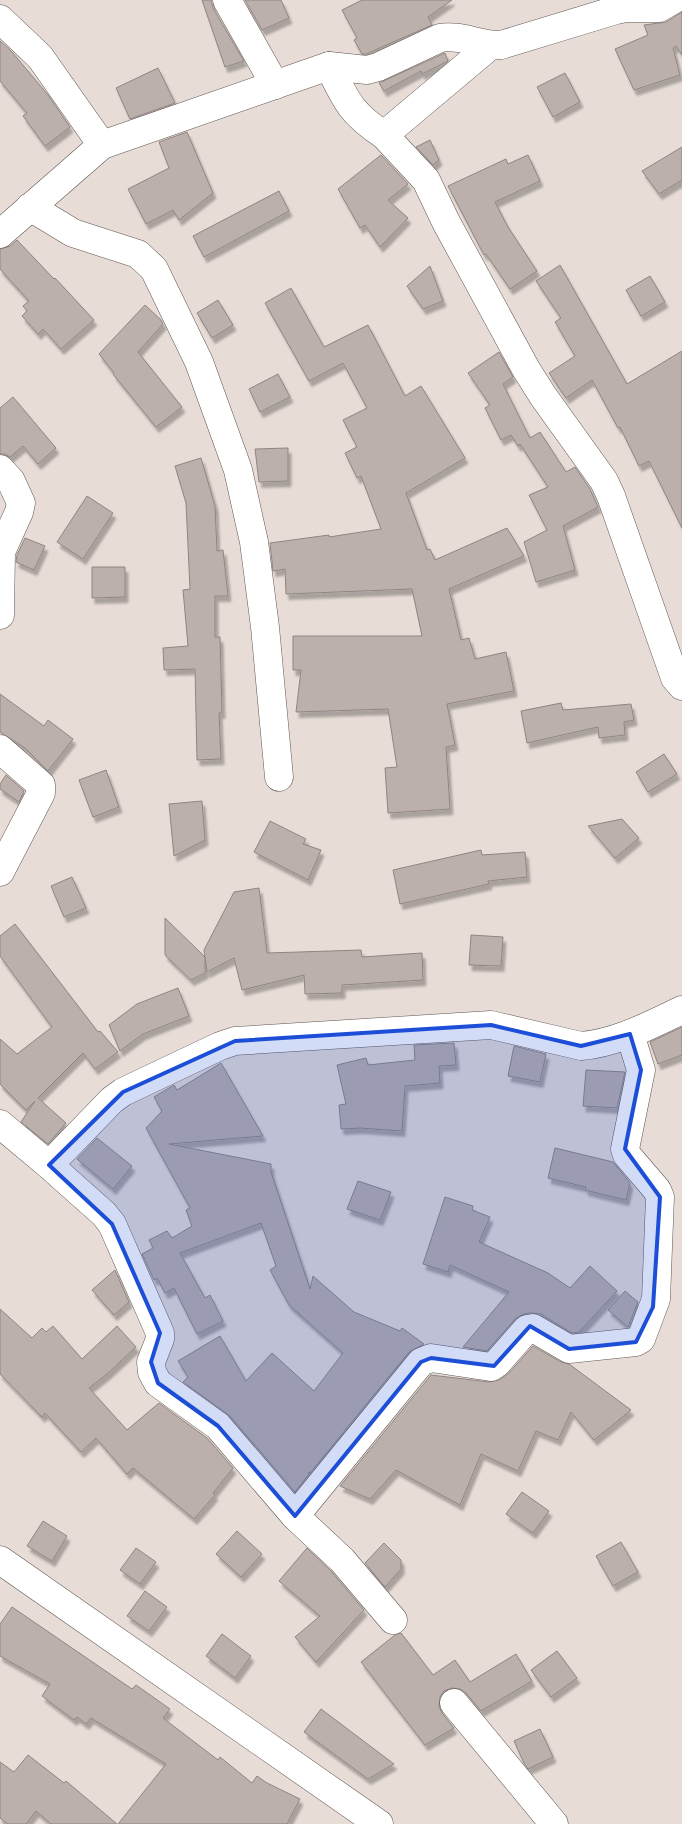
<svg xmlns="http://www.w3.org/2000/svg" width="682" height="1824" font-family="Arial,sans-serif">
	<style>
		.building { fill: #bbb0ab; stroke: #908580; filter: url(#shadow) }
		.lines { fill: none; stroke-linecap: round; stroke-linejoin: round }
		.minor-casing { stroke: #605652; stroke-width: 29 }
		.major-casing { stroke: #605652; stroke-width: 29 }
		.minor { stroke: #fff; stroke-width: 28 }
		.major { stroke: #fff; stroke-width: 28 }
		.marked { fill: #1d4ed8; fill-opacity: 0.2; stroke: #1d4ed8; stroke-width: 4; stroke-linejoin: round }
	</style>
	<defs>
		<filter id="shadow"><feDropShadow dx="3" dy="5.5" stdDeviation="1" flood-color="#0004"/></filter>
	</defs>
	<rect width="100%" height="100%" fill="#e7dcd6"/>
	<!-- building -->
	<g class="building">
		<polygon points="202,0 211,0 213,8 244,61 225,67"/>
		<polygon points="245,0 281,0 289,18 262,30"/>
		<polygon points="362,0 452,0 428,17 432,25 366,54 362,54 354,40 357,38 342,10"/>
		<polygon points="682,12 682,55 676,46 673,48 680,75 634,90 615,49 648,35 644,25 666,22"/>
		<polygon points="0,41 12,52 48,95 70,127 45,146 23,116 27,113 0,81"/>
		<polygon points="445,53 448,61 422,74 421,71 384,91 379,83"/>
		<polygon points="158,68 175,103 130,119 116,88"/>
		<polygon points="565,73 580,102 553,117 537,87"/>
		<polygon points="187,132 213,193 179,220 173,210 146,224 128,189 169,168 159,142"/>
		<polygon points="430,140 439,160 433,165 416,147"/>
		<polygon points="682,147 682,180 659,194 642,171"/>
		<polygon points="381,155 408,184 388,200 408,218 380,247 365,225 360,228 338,189"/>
		<polygon points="528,155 540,181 495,202 508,227 537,271 510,289 486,254 484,255 448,186 506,159 508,164"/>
		<polygon points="279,191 289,211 204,257 193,236"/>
		<polygon points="17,240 54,279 55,278 94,320 61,349 43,329 38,334 22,316 27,311 23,306 29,301 0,269 0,249 10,246"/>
		<polygon points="560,265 627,384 682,351 682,528 649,461 639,466 620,427 618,428 592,380 566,398 549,373 575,356 555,322 561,318 536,281"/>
		<polygon points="430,266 443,301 423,309 407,286"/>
		<polygon points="650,276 665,302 641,316 626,290"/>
		<polygon points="291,288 324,347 368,325 405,396 421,386 465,458 406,493 427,550 430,549 435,560 507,528 524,556 449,589 461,640 469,638 475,659 506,652 514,691 447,704 455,745 446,747 450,809 388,813 385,768 397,767 388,709 296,712 301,670 293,670 293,636 422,636 412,589 286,594 285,569 273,571 270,543 329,535 329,537 381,529 361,476 357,478 345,453 357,447 343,420 367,408 343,363 309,381 265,303"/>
		<polygon points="218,300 233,325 212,338 197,313"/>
		<polygon points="145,305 161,320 163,324 138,352 182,407 156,427 113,374 114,373 99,354"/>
		<polygon points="499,352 513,377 503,384 530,438 540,432 566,472 575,467 590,489 598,507 563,526 575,570 536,582 524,542 547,530 529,495 548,487 520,444 518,446 511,435 501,440 485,408 490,405 468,373"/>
		<polygon points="278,374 290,397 260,412 249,389"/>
		<polygon points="13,397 56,448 38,464 23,446 10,457 5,454 0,454 0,408"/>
		<polygon points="288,448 288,481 259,482 255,449"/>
		<polygon points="201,458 215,506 217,551 223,550 228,596 215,596 215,637 220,637 222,713 219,713 221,759 197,760 195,669 164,670 163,648 188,646 183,590 190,589 186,503 175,466"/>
		<polygon points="87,496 113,513 83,559 57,542"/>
		<polygon points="25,538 45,546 34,570 16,562 17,555"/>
		<polygon points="92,567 125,567 125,597 92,598"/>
		<polygon points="0,694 44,726 48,720 73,739 48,771 25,748 0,732"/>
		<polygon points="561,703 563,710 631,704 634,720 624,722 625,735 599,738 598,727 527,743 521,711"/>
		<polygon points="664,754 677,774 648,792 636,772"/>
		<polygon points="106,770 119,807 93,817 79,780"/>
		<polygon points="6,775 24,791 19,802 0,789 0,784"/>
		<polygon points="202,801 205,840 174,856 169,804"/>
		<polygon points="622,819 639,838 615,858 588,826"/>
		<polygon points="270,821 306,839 303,844 321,850 308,880 254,852"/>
		<polygon points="481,850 482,855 525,852 527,877 488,881 489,884 400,904 393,870"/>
		<polygon points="72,877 86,908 64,917 51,886"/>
		<polygon points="259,888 267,953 361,950 362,957 422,953 423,980 342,985 342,993 305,994 304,975 242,990 234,958 207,972 204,950 234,892"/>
		<polygon points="165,918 205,957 205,973 191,980 165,955"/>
		<polygon points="15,924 98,1032 100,1031 118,1052 95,1069 83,1053 38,1098 66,1123 48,1144 21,1122 35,1101 26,1110 0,1084 0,1039 17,1054 52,1027 0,956 0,936"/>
		<polygon points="471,935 503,937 501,966 469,965"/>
		<polygon points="178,988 189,1016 143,1034 120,1051 109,1025 137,1004"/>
		<polygon points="682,1027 682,1055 658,1064 650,1042"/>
		<polygon points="454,1043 456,1065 439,1066 440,1083 405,1086 402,1131 360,1128 341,1129 339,1105 346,1104 337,1065 366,1058 368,1065 415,1060 414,1045"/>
		<polygon points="514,1046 546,1054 540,1082 508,1076"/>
		<polygon points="221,1063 263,1136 169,1144 271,1164 271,1172 310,1289 313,1276 354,1312 400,1331 402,1328 424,1344 409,1352 310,1473 308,1472 309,1474 295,1492 230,1416 183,1382 188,1377 178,1361 220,1336 246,1381 272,1353 314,1391 343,1353 289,1305 270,1270 276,1266 261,1223 180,1253 205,1298 210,1295 223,1321 197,1334 174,1288 165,1293 157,1278 154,1280 142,1254 153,1248 149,1240 167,1231 172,1238 192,1226 186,1210 190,1208 146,1128 162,1111 154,1097 174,1085 177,1090"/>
		<polygon points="586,1070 625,1072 617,1108 583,1106"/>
		<polygon points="97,1138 132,1166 113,1189 77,1159"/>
		<polygon points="555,1148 613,1162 630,1183 626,1200 585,1190 586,1187 548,1178"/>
		<polygon points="358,1181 391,1192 380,1220 347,1209"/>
		<polygon points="445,1197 473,1206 472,1210 490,1217 479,1242 548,1273 570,1288 590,1266 617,1291 579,1332 572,1333 541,1314 530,1313 524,1314 515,1319 487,1351 463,1347 509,1292 450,1265 448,1272 423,1264"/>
		<polygon points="115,1270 129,1302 114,1315 92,1290"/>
		<polygon points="625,1291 638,1302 628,1327 608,1310"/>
		<polygon points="0,1309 32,1338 42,1328 46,1332 53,1326 82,1359 117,1326 136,1347 107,1374 89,1388 127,1430 159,1403 207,1438 233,1468 213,1493 215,1495 194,1519 133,1468 127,1474 96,1438 81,1452 45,1413 42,1417 0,1374"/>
		<polygon points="533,1346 561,1362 569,1364 631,1410 594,1440 571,1412 558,1440 536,1431 518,1471 481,1454 460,1505 396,1470 370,1499 340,1486 431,1375 489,1382 499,1380 509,1373"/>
		<polygon points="522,1492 549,1511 533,1533 506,1514"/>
		<polygon points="43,1521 67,1536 52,1561 27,1546"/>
		<polygon points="237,1531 262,1554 241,1577 216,1554"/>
		<polygon points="621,1542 638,1572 613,1586 596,1556"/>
		<polygon points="384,1543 401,1560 401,1569 385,1587 365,1563"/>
		<polygon points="136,1548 156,1562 140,1584 120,1570"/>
		<polygon points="307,1548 331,1571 364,1610 316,1662 295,1637 320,1616 279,1581"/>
		<polygon points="145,1591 167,1607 149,1631 127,1616"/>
		<polygon points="12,1607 132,1689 136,1685 170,1709 163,1718 218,1760 220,1757 252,1783 257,1776 267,1783 300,1799 287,1824 118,1824 166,1764 91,1718 86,1724 77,1717 74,1720 42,1696 50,1684 0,1656 0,1624"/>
		<polygon points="401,1633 433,1675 455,1660 470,1682 516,1654 532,1681 481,1711 466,1693 460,1689 452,1688 444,1691 440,1697 439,1706 442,1713 454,1728 425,1745 361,1662 395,1635"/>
		<polygon points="222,1634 251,1656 235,1678 206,1656"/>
		<polygon points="557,1651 577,1678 551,1697 531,1670"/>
		<polygon points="321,1709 394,1764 368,1779 304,1732"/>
		<polygon points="540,1729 553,1757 528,1769 524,1763 514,1741"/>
		<polygon points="28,1755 64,1783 66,1781 117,1824 51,1824 36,1811 26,1824 8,1824 0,1818 0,1762 14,1772"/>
	</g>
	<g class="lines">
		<defs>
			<g id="minor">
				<polyline points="227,0 275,85"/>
				<polyline points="0,19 40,57 102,145"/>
				<polyline points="491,45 384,135 426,180 446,222 526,369 543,396 604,481 611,496 675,678 682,686"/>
				<path d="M329 66C346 100 350 113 384 135"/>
				<polyline points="30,207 73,233 138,254 154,269 199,362 238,470 254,542 265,627 279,777"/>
				<path d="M0 234 102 145 329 66 367 70 378 67 440 38C460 34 481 46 501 45L616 10 626 8H659L673 0"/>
				<polyline points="0,469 11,481 21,503 19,512 1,552 0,615"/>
				<polyline points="0,749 41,785 41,793 0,872"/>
				<path d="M0 1124 49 1165 112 1100 123 1092 220 1046 235 1041 491 1025 581 1046C617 1043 650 1025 682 1010"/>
				<polyline points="49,1165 104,1214 112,1224 160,1333 160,1339 151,1362 152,1372 158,1383 218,1426 295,1516 342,1560 393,1620"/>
				<polyline points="295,1516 421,1362 431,1358 491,1367 497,1363 527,1329 533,1328 569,1349 636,1342 641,1339 656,1299 660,1197 657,1190 627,1155 625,1149 641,1070 630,1034"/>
				<polyline points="454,1703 554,1824"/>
			</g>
			<polyline id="major" points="0,1560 379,1824"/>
		</defs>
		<!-- minor casing -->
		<use href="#minor" class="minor-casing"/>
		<!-- major casing -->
		<use href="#major" class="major-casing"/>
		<!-- minor -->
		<use href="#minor" class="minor"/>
		<!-- major -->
		<use href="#major" class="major"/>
	</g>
	<!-- marked area -->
	<path class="marked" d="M491 1025 581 1046 630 1034 641 1070 625 1149 660 1197 653 1307 636 1342 569 1349 530 1326 494 1366 431 1358 421 1362 295 1516 218 1426 158 1383 151 1362 160 1333 112 1224 49 1165 123 1092 235 1041Z"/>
</svg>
